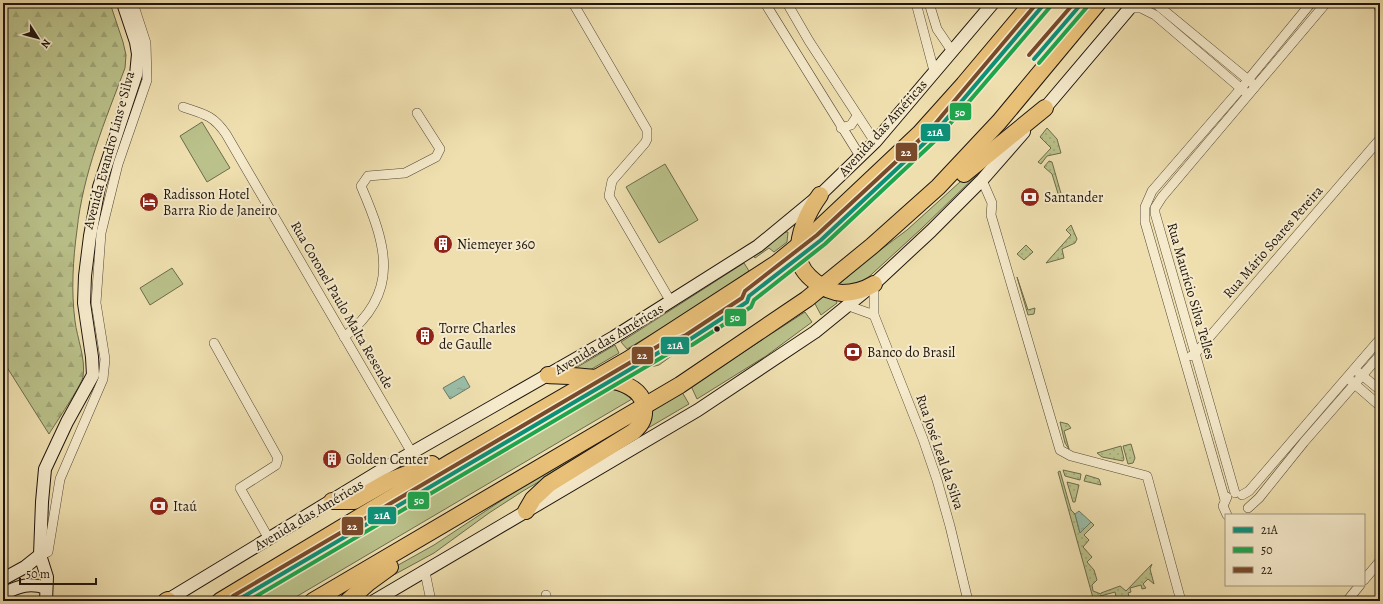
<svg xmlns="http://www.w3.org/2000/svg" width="1383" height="604" font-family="Alegreya,serif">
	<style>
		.grass { fill: #bac18a; stroke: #6c6b4c }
		.forest { fill: url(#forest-firs); stroke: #6c6b4c }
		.garden { fill: url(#garden-dots); stroke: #6c6b4c }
		.water { fill: url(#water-ripples); stroke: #697a69 }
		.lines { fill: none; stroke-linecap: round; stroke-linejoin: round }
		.street-casing { stroke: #534836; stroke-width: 10 }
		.secondary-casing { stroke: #1f150d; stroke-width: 14 }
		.highway-casing { stroke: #1f150d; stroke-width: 18 }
		.street { stroke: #f5eacb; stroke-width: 9 }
		.secondary { stroke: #f5eacb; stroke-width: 12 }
		.highway { stroke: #e8c078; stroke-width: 16 }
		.bus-1-casing { stroke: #f5eacb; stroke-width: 7 }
		.bus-2-casing { stroke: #f5eacb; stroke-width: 7 }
		.bus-3-casing { stroke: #f5eacb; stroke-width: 7 }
		.bus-1 { stroke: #0c9179; stroke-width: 4 }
		.bus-2 { stroke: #1da64d; stroke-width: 4 }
		.bus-3 { stroke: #7a4b2a; stroke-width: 4 }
		.bus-dot { fill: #1f150d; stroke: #f5eacb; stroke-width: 1.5 }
		.labels { text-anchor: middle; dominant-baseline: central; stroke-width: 4; stroke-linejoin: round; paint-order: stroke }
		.street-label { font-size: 14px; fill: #1f150d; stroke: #f5eacb }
		.poi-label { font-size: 14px; fill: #1f150d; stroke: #f5eacb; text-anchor: start }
		.line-badge { stroke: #f5eacb; stroke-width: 1.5 }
		.badge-label { font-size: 11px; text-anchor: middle; font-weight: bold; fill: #fff }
	</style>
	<defs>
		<pattern id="forest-firs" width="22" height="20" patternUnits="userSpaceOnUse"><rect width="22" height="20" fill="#bac18a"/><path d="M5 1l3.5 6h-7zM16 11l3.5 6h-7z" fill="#9fa576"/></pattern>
		<pattern id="garden-dots" width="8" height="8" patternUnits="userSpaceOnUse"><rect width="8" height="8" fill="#bac18a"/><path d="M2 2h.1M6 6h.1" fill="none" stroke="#9fa576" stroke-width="1.8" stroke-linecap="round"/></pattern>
		<pattern id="water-ripples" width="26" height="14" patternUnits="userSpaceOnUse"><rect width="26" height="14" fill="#9abda7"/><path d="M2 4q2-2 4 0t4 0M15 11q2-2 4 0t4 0" fill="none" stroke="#84a28f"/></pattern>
	</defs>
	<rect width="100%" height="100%" fill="#efdfaf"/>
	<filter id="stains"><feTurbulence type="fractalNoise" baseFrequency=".005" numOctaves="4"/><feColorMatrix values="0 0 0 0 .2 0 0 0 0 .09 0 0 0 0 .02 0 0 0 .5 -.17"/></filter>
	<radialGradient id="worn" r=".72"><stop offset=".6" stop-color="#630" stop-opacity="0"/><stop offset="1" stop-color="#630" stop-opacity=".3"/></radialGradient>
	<!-- grass -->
	<g class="grass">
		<polygon points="202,122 230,168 207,182 180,136"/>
		<polygon points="982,162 985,167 921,229 861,284 838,285 871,257 907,230"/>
		<polygon points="665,164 698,220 659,243 626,187"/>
		<polygon points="782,232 788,232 787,242 774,252 769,248 755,258 753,255"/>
		<polygon points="744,263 749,271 700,305 627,349 621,342"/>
		<polygon points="172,268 183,284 150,305 140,288"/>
		<polygon points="821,297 835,298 837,303 821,315 814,302"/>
		<polygon points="805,312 812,322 766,356 697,399 691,386"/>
		<polygon points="615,345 619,353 590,370 574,369"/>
		<polygon points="677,352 659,365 646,368 645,365"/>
		<polygon points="606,388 620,391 632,399 289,601 244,601"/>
		<polygon points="682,392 689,404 643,431 651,410"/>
		<polygon points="632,421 626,431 523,491 489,513 434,553 366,590 384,573 434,545 522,487"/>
	</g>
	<!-- forest -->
	<path class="forest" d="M3 3H110L123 42 126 55 125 68C105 121 83 173 77 230 73 259 71 291 75 321 77 338 86 359 83 377 81 386 55 424 49 434L3 361Z"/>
	<!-- garden -->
	<g class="garden">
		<polygon points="1047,128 1057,139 1061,153 1047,156 1041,164 1038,162 1051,148 1040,137"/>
		<polygon points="1049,161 1052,162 1062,197 1060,200 1052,174 1044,167"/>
		<polygon points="1071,225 1077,239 1075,243 1062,249 1064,258 1046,263 1071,235 1066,230"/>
		<polygon points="1026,245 1033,252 1024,260 1017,254"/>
		<polygon points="1017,277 1028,310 1035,308 1034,314 1028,315"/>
		<polygon points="1060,422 1068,424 1071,428 1064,431 1069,449 1065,443"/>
		<polygon points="1131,444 1135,458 1133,463 1128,464 1123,446"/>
		<polygon points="1121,446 1124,459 1123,461 1102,457 1097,453"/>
		<polygon points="1063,470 1081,474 1080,480 1065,476"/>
		<polygon points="1060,471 1071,510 1075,514 1080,533 1091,522 1094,525 1084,535 1089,540 1083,547 1092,557 1087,562 1094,570 1097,580 1092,585 1093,591 1101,594 1101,593 1120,586 1126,591 1152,564 1150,569 1154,584 1148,579 1143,584 1146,588 1142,589 1141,585 1130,588 1131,592 1128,593 1129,596 1123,598 1124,601 1117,601 1115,592 1093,598 1058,472"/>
		<polygon points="1086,475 1099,479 1101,485 1084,481"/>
		<polygon points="1067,482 1079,485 1075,502 1073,502"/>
	</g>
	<!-- water -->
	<g class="water">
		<polygon points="464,376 470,387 450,399 443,388"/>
		<polygon points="1079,511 1091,522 1080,533 1075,514"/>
	</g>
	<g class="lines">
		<defs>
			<g id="street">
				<polyline points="573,3 647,130 647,139 645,143 612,181 609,196 671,302"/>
				<polyline points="765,3 860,156"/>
				<polyline points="787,3 809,41 875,142"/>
				<polyline points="916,3 934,71"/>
				<polyline points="929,3 937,29 952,51"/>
				<polyline points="1155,3 1252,83"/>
				<polyline points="1377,3 1380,10"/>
				<polyline points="1130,8 1141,8 1155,15 1244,91"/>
				<path d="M183 107C204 114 213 115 226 134L412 453"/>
				<polyline points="841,128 851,125 857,116"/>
				<polyline points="982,180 992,203 991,215 1060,450 1071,456 1147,476 1181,601"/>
				<polyline points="874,284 874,315 923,439 937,480 950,526 968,601"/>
				<polyline points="849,306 874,315"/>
				<path d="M344 337C402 292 386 244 361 186L368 176 405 173 436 157 440 149 417 113"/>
				<polyline points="214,343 278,458 276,465 240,488 269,539"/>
				<polyline points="1191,356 1194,355 1380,139"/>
				<polyline points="1358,372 1380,390"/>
				<polyline points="1350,380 1380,406"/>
				<polyline points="1235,493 1155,213 1155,208 1162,197 1326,3"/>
				<polyline points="1242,495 1249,491 1380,339"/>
				<polyline points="1225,500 1145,222 1145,207 1152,191 1243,86 1311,3"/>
				<polyline points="1248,508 1259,498 1304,442 1380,355"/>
				<polyline points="1227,515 1223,506 1227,497"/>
				<polyline points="40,555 48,552 60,479 103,379 105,359 96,303 101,233 118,164 147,80 146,43 133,3"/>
				<polyline points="425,572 431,601"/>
				<polyline points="1364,580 1380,561"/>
				<polyline points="546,595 547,601"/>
				<polyline points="1347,601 1360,585"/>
				<polyline points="1377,601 1380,598"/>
			</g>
			<g id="secondary">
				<polyline points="1040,114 1134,3"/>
				<polyline points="3,579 25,567 40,555"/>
				<path d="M3 594C19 586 30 582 46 588"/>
				<polyline points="46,601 47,577 40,555 42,502 45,469 67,422 93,375 92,357 84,303 85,276 90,236 99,187 136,75 138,54 136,42 123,3"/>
				<polyline points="166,601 385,468 614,337 758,246 820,195 875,142 993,3"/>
				<polyline points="374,601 698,410 815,332 874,284 931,231 982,180 1024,132"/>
			</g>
			<g id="highway">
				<polyline points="964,174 1045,108"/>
				<path d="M820 195C807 213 797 234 799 258 801 275 825 292 842 293 854 293 864 290 874 284"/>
				<polyline points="332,501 354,501 389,481 432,464"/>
				<path d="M526 511 533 499 549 484 633 432C641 425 645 419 644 408 643 373 573 377 548 375"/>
				<polyline points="166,601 168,600"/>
				<polyline points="220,601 451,462 629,359 777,263 815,232 920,133 964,84 1032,3"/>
				<polyline points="313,601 680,385 807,299 872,246 938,187 999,122 1098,3"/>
				<polyline points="348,601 368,583 390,567"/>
			</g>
		</defs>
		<!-- street casing -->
		<use href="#street" class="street-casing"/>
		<!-- secondary casing -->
		<use href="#secondary" class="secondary-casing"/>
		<!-- highway casing -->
		<use href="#highway" class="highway-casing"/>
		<!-- street -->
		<use href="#street" class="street"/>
		<!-- secondary -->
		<use href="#secondary" class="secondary"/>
		<!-- highway -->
		<use href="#highway" class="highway"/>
		<defs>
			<g id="bus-1">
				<polyline points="1034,59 1082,3"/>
				<polyline points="236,601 663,350 689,340 747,302 749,296 821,240 933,135 1045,3"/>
			</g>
			<g id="bus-2">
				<polyline points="1039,63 1087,7"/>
				<polyline points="248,601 666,355 692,345 751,307 754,300 825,244 937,139 1050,7"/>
			</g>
			<g id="bus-3">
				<polyline points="1029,55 1074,3"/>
				<polyline points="233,596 660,345 686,335 742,298 745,291 817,235 929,131 1037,3"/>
			</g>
		</defs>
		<!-- bus-1 casing -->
		<use href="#bus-1" class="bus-1-casing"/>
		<!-- bus-2 casing -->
		<use href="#bus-2" class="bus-2-casing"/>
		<!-- bus-3 casing -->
		<use href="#bus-3" class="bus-3-casing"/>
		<!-- bus-1 -->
		<use href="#bus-1" class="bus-1"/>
		<!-- bus-2 -->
		<use href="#bus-2" class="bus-2"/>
		<!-- bus-3 -->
		<use href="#bus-3" class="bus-3"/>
	</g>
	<!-- icons -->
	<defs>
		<symbol id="bank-disc" viewBox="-11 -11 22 22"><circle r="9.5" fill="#8f2418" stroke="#f5eacb"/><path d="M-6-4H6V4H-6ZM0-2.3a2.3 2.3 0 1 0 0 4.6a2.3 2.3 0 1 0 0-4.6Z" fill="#fff"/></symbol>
		<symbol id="hotel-disc" viewBox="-11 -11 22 22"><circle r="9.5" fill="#8f2418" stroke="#f5eacb"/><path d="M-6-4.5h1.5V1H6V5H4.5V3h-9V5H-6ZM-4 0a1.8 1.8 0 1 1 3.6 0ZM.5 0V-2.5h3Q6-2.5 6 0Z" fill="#fff"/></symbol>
		<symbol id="building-disc" viewBox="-11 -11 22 22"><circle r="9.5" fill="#8f2418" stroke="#f5eacb"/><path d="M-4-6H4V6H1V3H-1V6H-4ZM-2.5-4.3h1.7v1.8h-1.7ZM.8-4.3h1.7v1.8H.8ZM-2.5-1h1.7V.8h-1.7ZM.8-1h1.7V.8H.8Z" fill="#fff"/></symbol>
	</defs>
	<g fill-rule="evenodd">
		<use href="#bank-disc" x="1019" y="186" width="22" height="22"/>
		<use href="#hotel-disc" x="138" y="191" width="22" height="22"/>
		<use href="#building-disc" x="432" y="233" width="22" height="22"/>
		<use href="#building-disc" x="414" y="325" width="22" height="22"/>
		<use href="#bank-disc" x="842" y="341" width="22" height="22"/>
		<use href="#building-disc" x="321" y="448" width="22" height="22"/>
		<use href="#bank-disc" x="148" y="495" width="22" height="22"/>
	</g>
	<!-- markers -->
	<circle class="bus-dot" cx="717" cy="329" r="3.5"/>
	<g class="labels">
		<!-- street labels -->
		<g class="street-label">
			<text transform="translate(883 128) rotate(-48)">Avenida das Américas</text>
			<text transform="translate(109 150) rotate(-75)">Avenida Evandro Lins e Silva</text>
			<text transform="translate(1273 242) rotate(-49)">Rua Mário Soares Pereira</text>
			<text transform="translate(1191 291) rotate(74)">Rua Maurício Silva Telles</text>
			<text transform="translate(342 305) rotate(60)">Rua Coronel Paulo Malta Resende</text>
			<text transform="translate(609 339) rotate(-31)">Avenida das Américas</text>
			<text transform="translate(940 452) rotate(71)">Rua José Leal da Silva</text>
			<text transform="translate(309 515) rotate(-31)">Avenida das Américas</text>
		</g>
		<!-- poi labels -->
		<g class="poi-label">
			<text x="163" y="194">Radisson Hotel<tspan x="163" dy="16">Barra Rio de Janeiro</tspan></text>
			<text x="1044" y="197">Santander</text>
			<text x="457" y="244">Niemeyer 360</text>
			<text x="439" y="328">Torre Charles<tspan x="439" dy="16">de Gaulle</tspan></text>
			<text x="867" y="352">Banco do Brasil</text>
			<text x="346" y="459">Golden Center</text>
			<text x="173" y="506">Itaú</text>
		</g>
	</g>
	<g class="line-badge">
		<rect x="949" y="102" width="23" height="19" rx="4" fill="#1da64d"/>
		<rect x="920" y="123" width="31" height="19" rx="4" fill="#0c9179"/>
		<rect x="895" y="142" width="23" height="20" rx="4" fill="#7a4b2a"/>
		<rect x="724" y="308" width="23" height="19" rx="4" fill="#1da64d"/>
		<rect x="660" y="336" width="30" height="19" rx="4" fill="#0c9179"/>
		<rect x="631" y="346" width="23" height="19" rx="4" fill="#7a4b2a"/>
		<rect x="407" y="491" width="23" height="19" rx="4" fill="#1da64d"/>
		<rect x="367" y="506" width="30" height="19" rx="4" fill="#0c9179"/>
		<rect x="341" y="516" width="23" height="20" rx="4" fill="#7a4b2a"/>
	</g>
	<g class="badge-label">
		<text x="960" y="116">50</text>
		<text x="935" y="136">21A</text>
		<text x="906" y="156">22</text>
		<text x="735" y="321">50</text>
		<text x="675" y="349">21A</text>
		<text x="642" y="359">22</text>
		<text x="419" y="504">50</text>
		<text x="382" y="519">21A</text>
		<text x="352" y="530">22</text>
	</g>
	<!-- margin -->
	<rect width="1383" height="604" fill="none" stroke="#efdfaf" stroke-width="16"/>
	<rect x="4" y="4" width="1375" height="596" fill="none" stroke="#1f150d" stroke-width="2"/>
	<rect x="8" y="8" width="1367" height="588" fill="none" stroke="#1f150d"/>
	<!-- legend -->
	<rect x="1225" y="514" width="140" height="72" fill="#f5eacb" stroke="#9f957f"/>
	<rect x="1233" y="527" width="20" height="6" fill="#0c9179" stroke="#9f957f"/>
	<text x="1261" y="534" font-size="12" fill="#1f150d">21A</text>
	<rect x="1233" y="547" width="20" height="6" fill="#1da64d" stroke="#9f957f"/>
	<text x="1261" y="554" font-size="12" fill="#1f150d">50</text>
	<rect x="1233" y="567" width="20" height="6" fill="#7a4b2a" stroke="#9f957f"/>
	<text x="1261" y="574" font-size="12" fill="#1f150d">22</text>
	<!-- north arrow -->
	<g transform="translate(38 38) rotate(126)" stroke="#f5eacb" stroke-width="3" paint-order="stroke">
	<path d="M0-3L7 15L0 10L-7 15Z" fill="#1f150d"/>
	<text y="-6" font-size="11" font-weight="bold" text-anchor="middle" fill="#1f150d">N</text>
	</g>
	<!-- scale -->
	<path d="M20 578v6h76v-6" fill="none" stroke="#1f150d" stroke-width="2"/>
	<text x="26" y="578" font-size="12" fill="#1f150d" stroke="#f5eacb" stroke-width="3" paint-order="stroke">50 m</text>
	<rect width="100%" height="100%" filter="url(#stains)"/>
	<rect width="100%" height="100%" fill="url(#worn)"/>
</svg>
